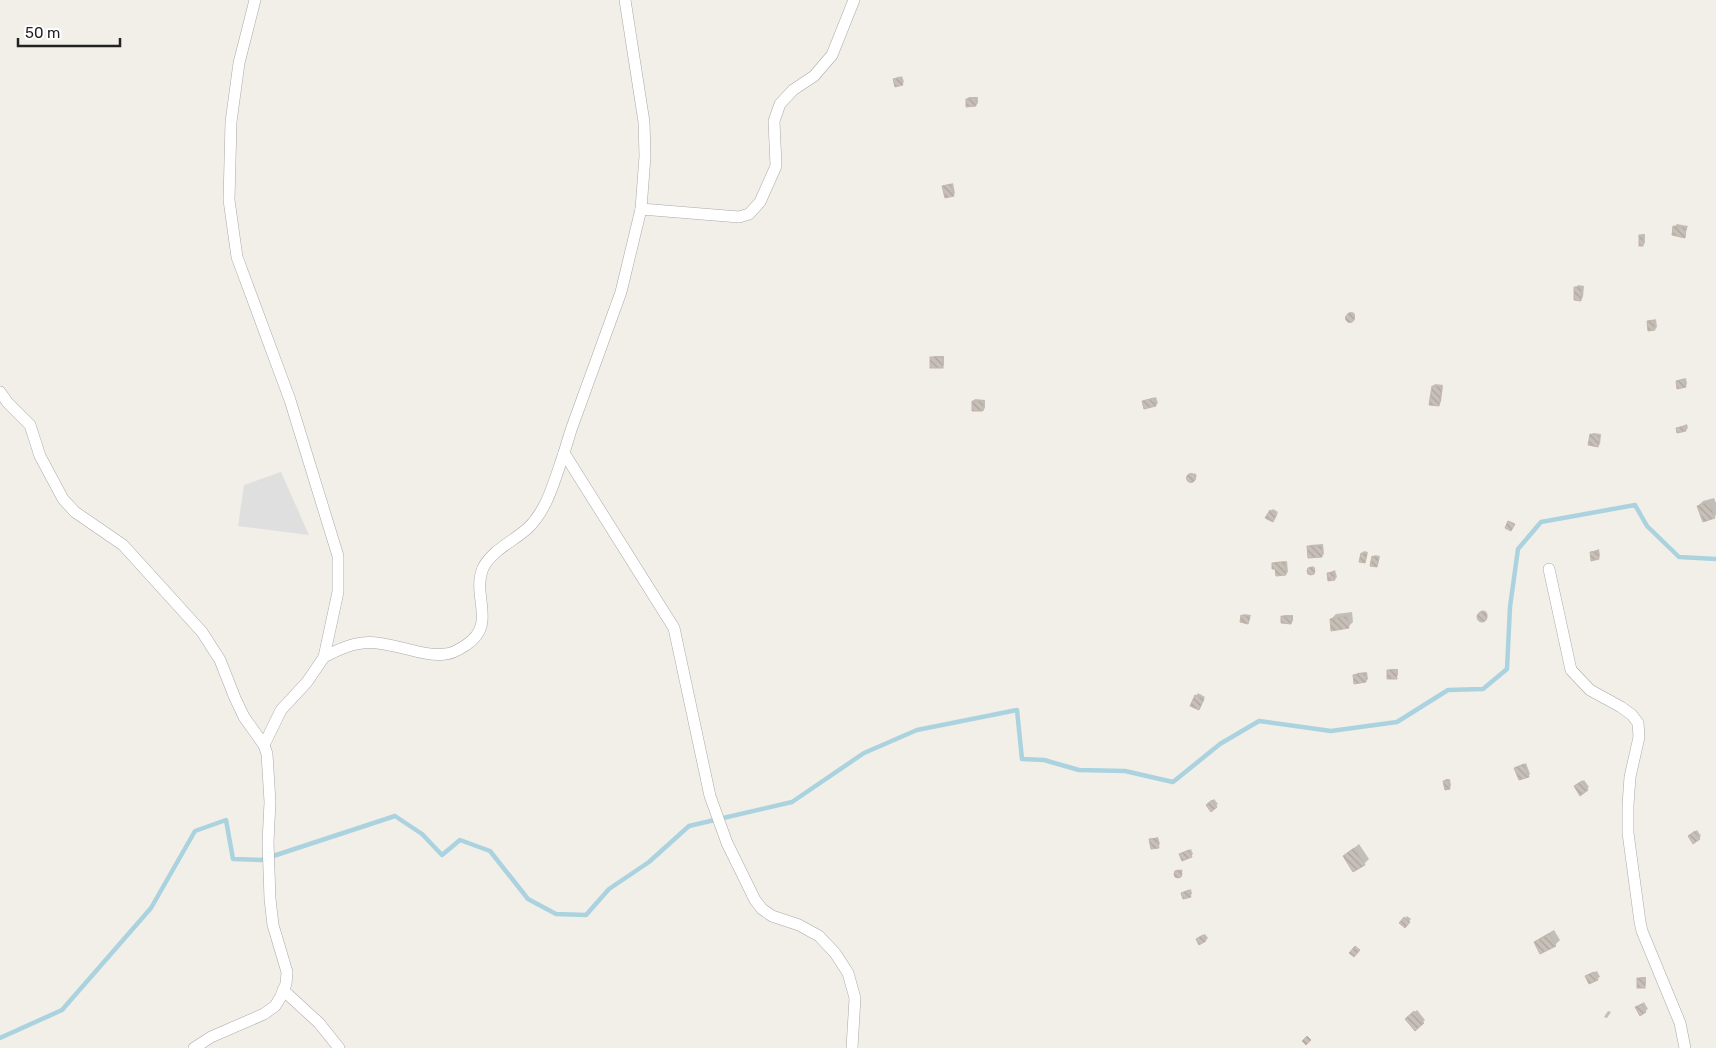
<svg xmlns="http://www.w3.org/2000/svg" width="1716" height="1048" font-family="Rubik,sans-serif">
	<style>
		.residential { fill: #e0dfdf }
		.shadow { fill: #0003 }
		.lines { fill: none; stroke-linecap: round; stroke-linejoin: round }
		.stream { stroke: #aad3df; stroke-width: 4.5 }
		.building { fill: url(#building-back-hatch); stroke: #c4b6ab }
		.minor-casing { stroke: #a9a9a9; stroke-width: 12 }
		.minor { stroke: #fff; stroke-width: 11 }
	</style>
	<defs>
		<pattern id="building-back-hatch" width="6" height="6" patternUnits="userSpaceOnUse" patternTransform="scale(1.25)"><rect width="6" height="6" fill="#c7bfb8"/><path d="M-1 5l2 2M0 0l6 6M5-1l2 2" fill="none" stroke="#aba49e"/></pattern>
	</defs>
	<rect width="100%" height="100%" fill="#f2efe9"/>
	<!-- residential -->
	<polygon class="residential" points="281,472 309,535 238,526 244,485"/>
	<!-- shadow -->
	<g class="shadow">
		<polygon points="902,76 904,82 902,84 895,80"/>
		<polygon points="969,97 978,97 978,103 976,105 967,99"/>
		<polygon points="953,183 955,193 953,195 944,187"/>
		<polygon points="1677,224 1688,226 1684,236 1675,226"/>
		<polygon points="1642,234 1645,234 1645,243 1643,245 1640,236"/>
		<polygon points="1578,285 1584,286 1583,297 1581,299 1576,288"/>
		<circle cx="1351" cy="316" r="4"/>
		<polygon points="1656,319 1657,327 1655,329 1648,322"/>
		<polygon points="934,356 944,356 944,365 942,367 932,358"/>
		<polygon points="1686,378 1687,384 1685,386 1677,381"/>
		<polygon points="1435,384 1443,385 1441,402 1439,404 1433,386"/>
		<polygon points="1156,397 1158,403 1156,405 1143,402"/>
		<polygon points="975,399 985,400 985,408 983,410 973,401"/>
		<polygon points="1687,424 1688,428 1686,430 1677,428"/>
		<polygon points="1593,433 1601,434 1600,444 1598,446 1591,435"/>
		<polygon points="1195,473 1197,476 1193,481 1190,481 1188,477"/>
		<polygon points="1714,498 1716,503 1716,515 1714,517 1698,506 1703,501"/>
		<polygon points="1273,509 1278,512 1274,519 1271,511"/>
		<polygon points="1323,544 1324,554 1322,556 1308,547 1310,545"/>
		<polygon points="1599,549 1600,556 1598,558 1591,552"/>
		<polygon points="1364,551 1368,552 1365,562 1362,553"/>
		<polygon points="1375,555 1380,556 1377,566 1373,557"/>
		<polygon points="1287,561 1288,572 1286,574 1273,564 1275,562"/>
		<polygon points="1313,566 1315,568 1310,573 1308,571"/>
		<polygon points="1335,570 1337,577 1335,579 1328,573"/>
		<circle cx="1483" cy="615" r="4.5"/>
		<polygon points="1352,612 1353,622 1348,627 1331,619 1336,614"/>
		<polygon points="1244,614 1251,615 1248,623 1242,616"/>
		<polygon points="1284,615 1293,615 1293,621 1291,623 1282,617"/>
		<polygon points="1390,669 1398,669 1398,675 1396,677 1388,671"/>
		<polygon points="1367,672 1368,679 1366,681 1355,675 1357,673"/>
		<polygon points="1198,693 1205,697 1199,708 1191,705"/>
		<polygon points="1526,763 1530,774 1528,776 1516,768"/>
		<polygon points="1446,779 1450,779 1451,786 1449,788 1444,781"/>
		<polygon points="1584,780 1589,787 1587,789 1577,784"/>
		<polygon points="1214,799 1218,804 1211,810 1209,803"/>
		<polygon points="1697,830 1701,836 1699,838 1691,835"/>
		<polygon points="1158,837 1160,844 1158,846 1151,840"/>
		<polygon points="1359,844 1369,859 1364,864 1344,856"/>
		<polygon points="1191,849 1193,854 1191,856 1180,854"/>
		<polygon points="1181,869 1183,871 1178,876 1176,874"/>
		<polygon points="1191,889 1192,894 1190,895 1183,893"/>
		<polygon points="1407,916 1411,919 1405,926 1401,923"/>
		<polygon points="1554,930 1560,940 1555,945 1535,942 1540,938"/>
		<polygon points="1205,934 1208,938 1206,940 1199,937"/>
		<polygon points="1597,971 1600,977 1590,983 1588,975"/>
		<polygon points="1641,977 1646,977 1646,985 1644,987 1639,979"/>
		<polygon points="1644,1002 1648,1009 1640,1014 1637,1007"/>
		<polygon points="1417,1010 1425,1020 1415,1029 1407,1019"/>
		<polygon points="1608,1011 1611,1012 1607,1018 1604,1017"/>
	</g>
	<g class="lines">
		<!-- stream -->
		<polyline class="stream" points="0,1038 62,1010 151,908 195,831 226,820 233,859 261,860 395,816 422,834 442,855 460,840 490,851 528,899 556,914 586,915 609,889 649,862 689,826 792,802 864,753 917,730 1017,710 1022,759 1044,760 1079,770 1125,771 1173,782 1220,744 1259,721 1331,731 1397,722 1448,690 1483,689 1507,669 1510,607 1518,549 1541,522 1635,505 1647,526 1679,557 1716,559"/>
	</g>
	<!-- building -->
	<g class="building">
		<polygon points="900,77 903,85 895,87 893,79"/>
		<polygon points="976,98 976,106 966,107 966,99"/>
		<polygon points="951,184 954,196 945,198 942,186"/>
		<polygon points="1673,226 1686,228 1685,238 1672,235"/>
		<rect x="1639" y="235" width="4" height="11"/>
		<polygon points="1574,287 1582,287 1581,301 1574,300"/>
		<circle cx="1350" cy="318" r="4.5"/>
		<polygon points="1654,320 1655,330 1648,331 1647,321"/>
		<rect x="930" y="357" width="13" height="11"/>
		<polygon points="1684,379 1686,387 1677,389 1676,381"/>
		<polygon points="1432,386 1442,387 1439,406 1429,405"/>
		<polygon points="1154,398 1156,406 1144,409 1142,401"/>
		<polygon points="972,401 984,401 983,411 972,411"/>
		<polygon points="1685,426 1686,431 1677,433 1676,428"/>
		<polygon points="1590,434 1600,436 1598,447 1588,445"/>
		<circle cx="1191" cy="478" r="4.5"/>
		<polygon points="1709,502 1715,518 1703,522 1697,506"/>
		<polygon points="1270,510 1277,514 1273,522 1265,518"/>
		<polygon points="1508,521 1515,524 1511,531 1505,528"/>
		<polygon points="1307,546 1322,546 1322,557 1308,558"/>
		<polygon points="1598,551 1599,559 1591,561 1590,552"/>
		<polygon points="1361,553 1367,554 1365,563 1359,562"/>
		<polygon points="1372,556 1379,558 1377,567 1370,566"/>
		<polygon points="1285,562 1286,575 1276,576 1275,569 1272,569 1272,563"/>
		<circle cx="1311" cy="571" r="4"/>
		<polygon points="1334,572 1335,580 1328,581 1327,573"/>
		<circle cx="1482" cy="617" r="5"/>
		<polygon points="1241,615 1250,617 1248,624 1240,622"/>
		<polygon points="1281,616 1292,617 1291,624 1281,623"/>
		<polygon points="1347,616 1349,628 1331,631 1330,619"/>
		<polygon points="1387,670 1396,670 1397,679 1387,679"/>
		<polygon points="1365,673 1366,682 1354,684 1353,675"/>
		<polygon points="1195,695 1204,699 1199,710 1190,706"/>
		<polygon points="1524,764 1529,777 1519,780 1514,768"/>
		<polygon points="1448,780 1450,789 1445,790 1443,781"/>
		<polygon points="1582,781 1588,790 1580,796 1574,786"/>
		<polygon points="1212,800 1217,807 1211,812 1206,805"/>
		<polygon points="1695,831 1700,839 1693,844 1688,836"/>
		<polygon points="1157,838 1159,848 1151,849 1149,839"/>
		<polygon points="1354,848 1365,865 1353,872 1343,856"/>
		<polygon points="1189,850 1192,857 1182,861 1179,854"/>
		<circle cx="1178" cy="874" r="4"/>
		<polygon points="1189,890 1191,897 1183,899 1181,893"/>
		<polygon points="1404,917 1410,922 1405,928 1399,923"/>
		<polygon points="1549,934 1556,946 1540,954 1534,942"/>
		<polygon points="1203,935 1206,941 1199,945 1196,939"/>
		<polygon points="1355,946 1360,950 1354,957 1349,953"/>
		<polygon points="1594,972 1598,980 1589,984 1585,976"/>
		<rect x="1637" y="978" width="8" height="10"/>
		<polygon points="1642,1004 1646,1012 1640,1016 1635,1007"/>
		<polygon points="1414,1011 1424,1023 1415,1031 1405,1019"/>
		<polygon points="1307,1036 1311,1040 1306,1045 1302,1041"/>
	</g>
	<g class="lines">
		<defs>
			<g id="minor">
				<polyline points="255,0 239,63 231,122 229,200 237,257 290,400 338,556 338,592 324,657 307,682 281,710 264,745"/>
				<polyline points="625,0 644,122 645,156 641,209 621,292 571,430 564,453 674,628 710,796 727,843 755,900 762,909 772,916 799,925 819,936 835,953 848,973 855,998 852,1048"/>
				<polyline points="641,209 739,217 749,214 760,202 776,166 774,121 780,104 793,90 814,76 832,55 854,0"/>
				<polyline points="0,392 8,403 30,425 40,456 63,499 75,512 123,545 202,632 220,660 235,698 244,717 264,745 267,754 270,802 268,842 270,899 273,925 287,972 286,984 280,998 275,1006 264,1014 211,1037 194,1048"/>
				<polyline points="1549,569 1571,670 1590,690 1621,707 1632,715 1638,723 1639,737 1630,777 1628,805 1628,833 1640,922 1642,931 1680,1023 1685,1048"/>
				<path d="M324 657C361 637 372 641 411 650 422 653 434 656 445 654 451 654 460 649 466 645 498 624 471 596 483 568 492 550 514 541 528 528 548 509 555 478 564 453"/>
				<polyline points="283,990 319,1023 339,1048"/>
			</g>
		</defs>
		<!-- minor casing -->
		<use href="#minor" class="minor-casing"/>
		<!-- minor -->
		<use href="#minor" class="minor"/>
	</g>
	<!-- scale -->
	<path d="M18 38v8h102v-8" fill="none" stroke="#222222" stroke-width="2.5"/>
	<text x="25" y="38" font-size="15" fill="#222222" stroke="#ffffff" stroke-width="4" paint-order="stroke">50 m</text>
</svg>
